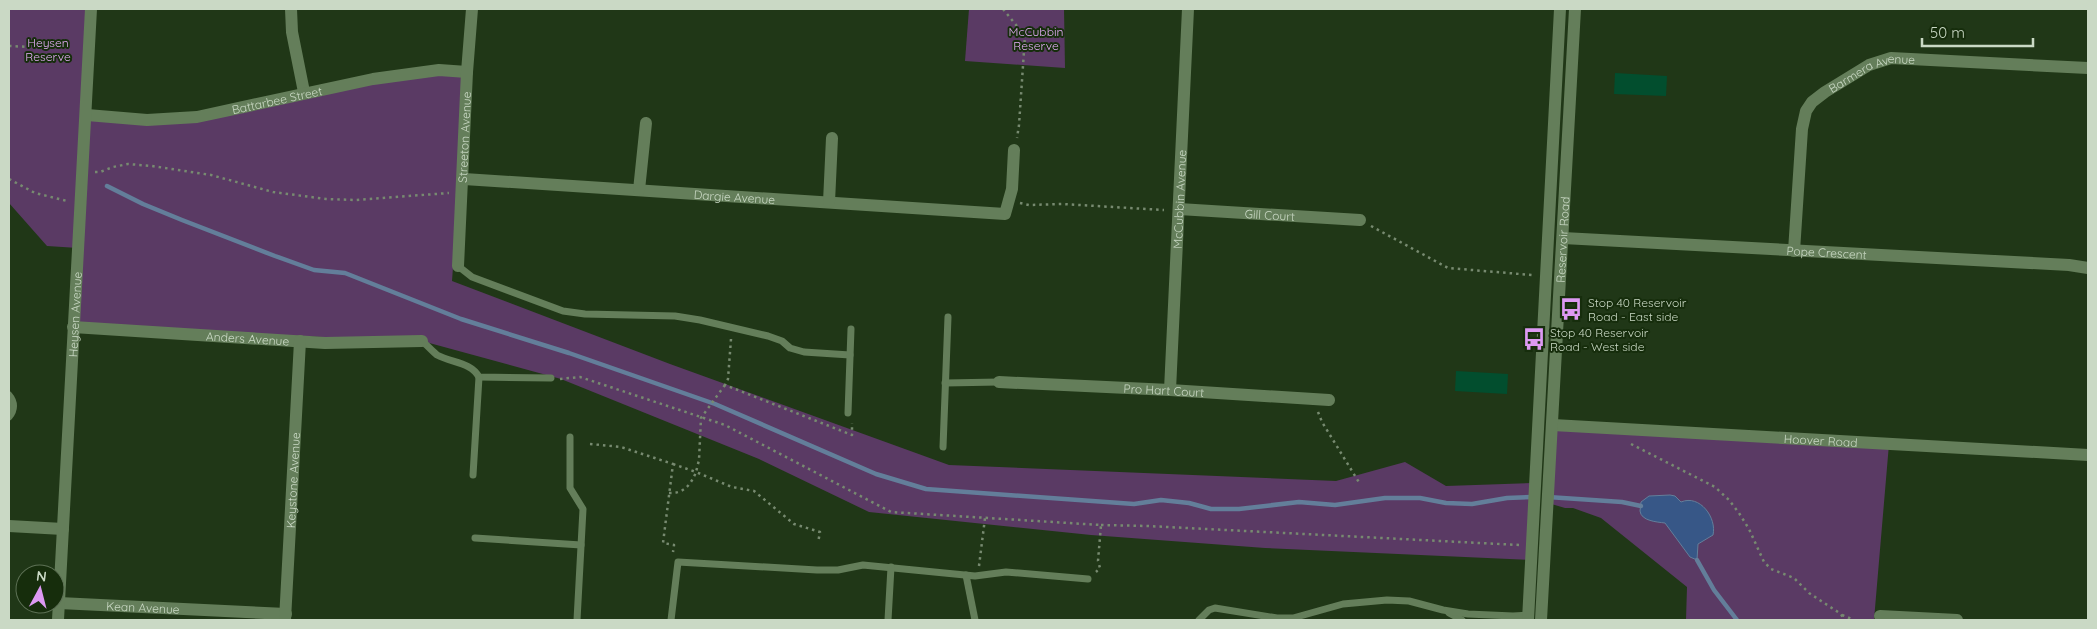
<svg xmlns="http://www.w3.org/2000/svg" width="2097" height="629" font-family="Quicksand,sans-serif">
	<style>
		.green { fill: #5a3a64 }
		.water { fill: #375787; stroke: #637e9a }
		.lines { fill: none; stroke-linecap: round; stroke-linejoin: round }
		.stream { stroke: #637e9a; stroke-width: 4.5 }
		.building { fill: #024e2e }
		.path { stroke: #778a70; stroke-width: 2.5; stroke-dasharray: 2.5 4; stroke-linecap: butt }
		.service { stroke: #647e5a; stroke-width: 7 }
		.minor { stroke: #647e5a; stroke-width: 12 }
		.secondary { stroke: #647e5a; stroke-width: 12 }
		.labels { text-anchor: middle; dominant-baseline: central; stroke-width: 4; stroke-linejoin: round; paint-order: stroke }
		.park-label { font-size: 12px; fill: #e5aef8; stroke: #162d0c }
		.street-label { font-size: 12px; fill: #cad9c5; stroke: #162d0c }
		.poi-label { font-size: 12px; fill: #cad9c5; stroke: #162d0c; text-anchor: start }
	</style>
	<rect width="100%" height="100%" fill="#203717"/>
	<!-- green -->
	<g class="green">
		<polygon points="9,9 90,9 87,115 197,117 439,70 467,72 452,281 670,364 949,465 1336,481 1405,462 1446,486 1534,483 1531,560 1265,548 1091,535 869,512 759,459 561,379 422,341 73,327 78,248 47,246 9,203"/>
		<polygon points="969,9 1064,9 1065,68 965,61"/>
		<polygon points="1553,425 1889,444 1874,620 1686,620 1687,587 1601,518 1573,508 1565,508 1548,503"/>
	</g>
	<!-- water -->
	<path class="water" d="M1670 495 1675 496 1681 502C1700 494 1717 518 1713 535L1698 544 1697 560 1690 557 1665 523C1657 522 1641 521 1640 511 1640 508 1641 505 1641 502L1649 496Z"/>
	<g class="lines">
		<!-- stream -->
		<g class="stream">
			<polyline points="107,186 143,204 182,220 275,256 314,270 345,273 461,319 569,353 715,404 876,474 926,489 1134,504 1161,500 1189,503 1211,509 1239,509 1299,502 1335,505 1385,498 1420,498 1446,503 1472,504 1507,498 1533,497"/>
			<polyline points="1548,497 1622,502 1641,506"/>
			<polyline points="1697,560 1714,590 1737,620"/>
		</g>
	</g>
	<!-- building -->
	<g class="building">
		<polygon points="1615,73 1667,76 1666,96 1614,94"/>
		<polygon points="1456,371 1508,374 1507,394 1455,391"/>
	</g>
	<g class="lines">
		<!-- path -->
		<g class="path">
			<polyline points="1003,9 1025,36 1019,125 1017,138"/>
			<polyline points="9,46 31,47"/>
			<polyline points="95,172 100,172 113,167 128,164 152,166 211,175 273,192 326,199 356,200 449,193"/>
			<polyline points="9,179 35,193 67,201"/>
			<polyline points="1020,203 1029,205 1062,204 1164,210"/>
			<polyline points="1371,226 1448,268 1532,275"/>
			<polyline points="731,339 728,379 725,385 852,435 852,423"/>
			<polyline points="560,379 580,377 725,425 891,512 1101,525 1098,561 1100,568 1096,572"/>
			<polyline points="1318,412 1322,422 1360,484"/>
			<polyline points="590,444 621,447 673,464 663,543 674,545 673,552"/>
			<polyline points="1631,444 1715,487 1729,500 1739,513 1749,529 1764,562 1771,569 1794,578 1809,593 1841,614 1844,620"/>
			<polyline points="673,464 696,472 699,460 701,418 725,385"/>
			<path d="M669 493C683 494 691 485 696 472L732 487 754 491 794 524 820 532 818 543"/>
			<polyline points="1101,525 1148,526 1519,545"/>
			<polyline points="979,566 985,518"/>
			<polyline points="1842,615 1854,620"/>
		</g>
		<!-- service -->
		<g class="service">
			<polyline points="458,266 472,277 563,311 585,314 675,316 700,320 768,336 782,341 790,348 804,352 850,355"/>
			<path d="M422 341C427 345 432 351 437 355 452 363 471 362 479 377L551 378"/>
			<polyline points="945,383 999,382"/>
			<path d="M9 395C15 402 15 410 9 417"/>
			<polyline points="848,413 851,329"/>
			<polyline points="570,437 570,488 583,509 577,620"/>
			<polyline points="943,447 948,317"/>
			<polyline points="473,475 479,377"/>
			<polyline points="475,538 581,545"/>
			<polyline points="966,575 975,620"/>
			<polyline points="1449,613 1462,620"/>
			<polyline points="671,620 678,562 817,570 838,570 863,565 975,576 1006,572 1088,579"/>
			<polyline points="888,620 891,567"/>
			<polyline points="1199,620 1209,610 1215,608 1277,618 1293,618 1343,604 1387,600 1409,601 1443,610 1468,614 1513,616 1528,615"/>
		</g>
		<!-- minor -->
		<g class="minor">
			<polyline points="291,9 292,32 304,92"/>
			<path id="s1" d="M87 115 147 120 197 117 373 79 439 70 467 72"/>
			<path id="s2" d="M464 179 1005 214 1012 189 1014 150"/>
			<polyline points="639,190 646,123"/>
			<polyline points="829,202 832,138"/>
			<path id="s3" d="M1179 209 1360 220"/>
			<path id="s4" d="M1563 238 2069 265 2088 268"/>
			<path id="s5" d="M1794 251 1802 129 1806 111 1812 102 1825 92 1869 65 1891 58 2088 68"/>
			<path id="s6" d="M458 266 467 72 472 9"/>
			<path id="s7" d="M73 327 325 343 422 341"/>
			<path id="s8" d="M999 382 1170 390 1329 400"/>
			<path id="s9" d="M1170 390 1188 9"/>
			<path id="s10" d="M1553 425 2088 455"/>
			<polyline points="9,526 63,529"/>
			<path id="s11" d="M59 603 286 614"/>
			<polyline points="1880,616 1957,620"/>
			<path id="s12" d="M58 620 91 9"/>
			<path id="s13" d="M285 620 300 341"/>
		</g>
		<!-- secondary -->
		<g class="secondary">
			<polyline points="1528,620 1560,9"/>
			<path id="s14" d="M1541 620 1575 9"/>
		</g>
	</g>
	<!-- icons -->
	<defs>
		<symbol id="bus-bare" viewBox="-9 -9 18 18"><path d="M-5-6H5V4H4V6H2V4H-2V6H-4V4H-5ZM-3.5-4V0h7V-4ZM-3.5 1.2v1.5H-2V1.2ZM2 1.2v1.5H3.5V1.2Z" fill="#dd99f3" stroke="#162d0c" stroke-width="2.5" paint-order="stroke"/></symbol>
	</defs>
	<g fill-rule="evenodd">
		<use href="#bus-bare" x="1555" y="293" width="32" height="32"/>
		<use href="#bus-bare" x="1518" y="323" width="32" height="32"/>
	</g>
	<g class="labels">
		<!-- park labels -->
		<g class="park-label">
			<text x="1036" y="31">McCubbin<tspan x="1036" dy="14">Reserve</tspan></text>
			<text x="48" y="42">Heysen<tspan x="48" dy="14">Reserve</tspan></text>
		</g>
		<!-- street labels -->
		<g class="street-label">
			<text stroke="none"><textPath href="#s5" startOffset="220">Barmera Avenue</textPath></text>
			<text stroke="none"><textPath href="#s1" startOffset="192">Battarbee Street</textPath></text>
			<text stroke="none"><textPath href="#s6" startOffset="129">Streeton Avenue</textPath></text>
			<text stroke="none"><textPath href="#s2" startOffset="271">Dargie Avenue</textPath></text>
			<text stroke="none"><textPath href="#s9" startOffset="191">McCubbin Avenue</textPath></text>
			<text stroke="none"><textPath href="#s3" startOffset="91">Gill Court</textPath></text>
			<text stroke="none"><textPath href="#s14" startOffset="381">Reservoir Road</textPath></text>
			<text stroke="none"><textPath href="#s4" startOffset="264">Pope Crescent</textPath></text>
			<text stroke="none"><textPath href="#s12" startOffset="306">Heysen Avenue</textPath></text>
			<text stroke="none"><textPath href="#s7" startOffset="175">Anders Avenue</textPath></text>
			<text stroke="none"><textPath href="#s8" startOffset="165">Pro Hart Court</textPath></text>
			<text stroke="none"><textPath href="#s10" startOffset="268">Hoover Road</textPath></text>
			<text stroke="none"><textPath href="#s13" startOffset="140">Keystone Avenue</textPath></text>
			<text stroke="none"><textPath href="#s11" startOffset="84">Kean Avenue</textPath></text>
		</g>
		<!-- poi labels -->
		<g class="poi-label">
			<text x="1588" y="302">Stop 40 Reservoir<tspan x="1588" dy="14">Road - East side</tspan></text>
			<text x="1550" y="332">Stop 40 Reservoir<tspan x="1550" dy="14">Road - West side</tspan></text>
		</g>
	</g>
	<!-- border -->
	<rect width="2097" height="629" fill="none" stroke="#cad9c5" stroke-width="20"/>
	<!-- north arrow -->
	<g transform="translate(40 589) rotate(7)"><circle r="24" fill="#162d0c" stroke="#5e7256"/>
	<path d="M0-4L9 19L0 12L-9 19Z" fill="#dd99f3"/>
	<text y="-8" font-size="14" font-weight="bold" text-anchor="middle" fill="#cad9c5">N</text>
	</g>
	<!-- scale -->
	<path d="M1922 38v8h111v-8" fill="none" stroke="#cad9c5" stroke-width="2.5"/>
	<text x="1930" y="38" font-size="15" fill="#cad9c5" stroke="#162d0c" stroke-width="4" paint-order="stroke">50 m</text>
</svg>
